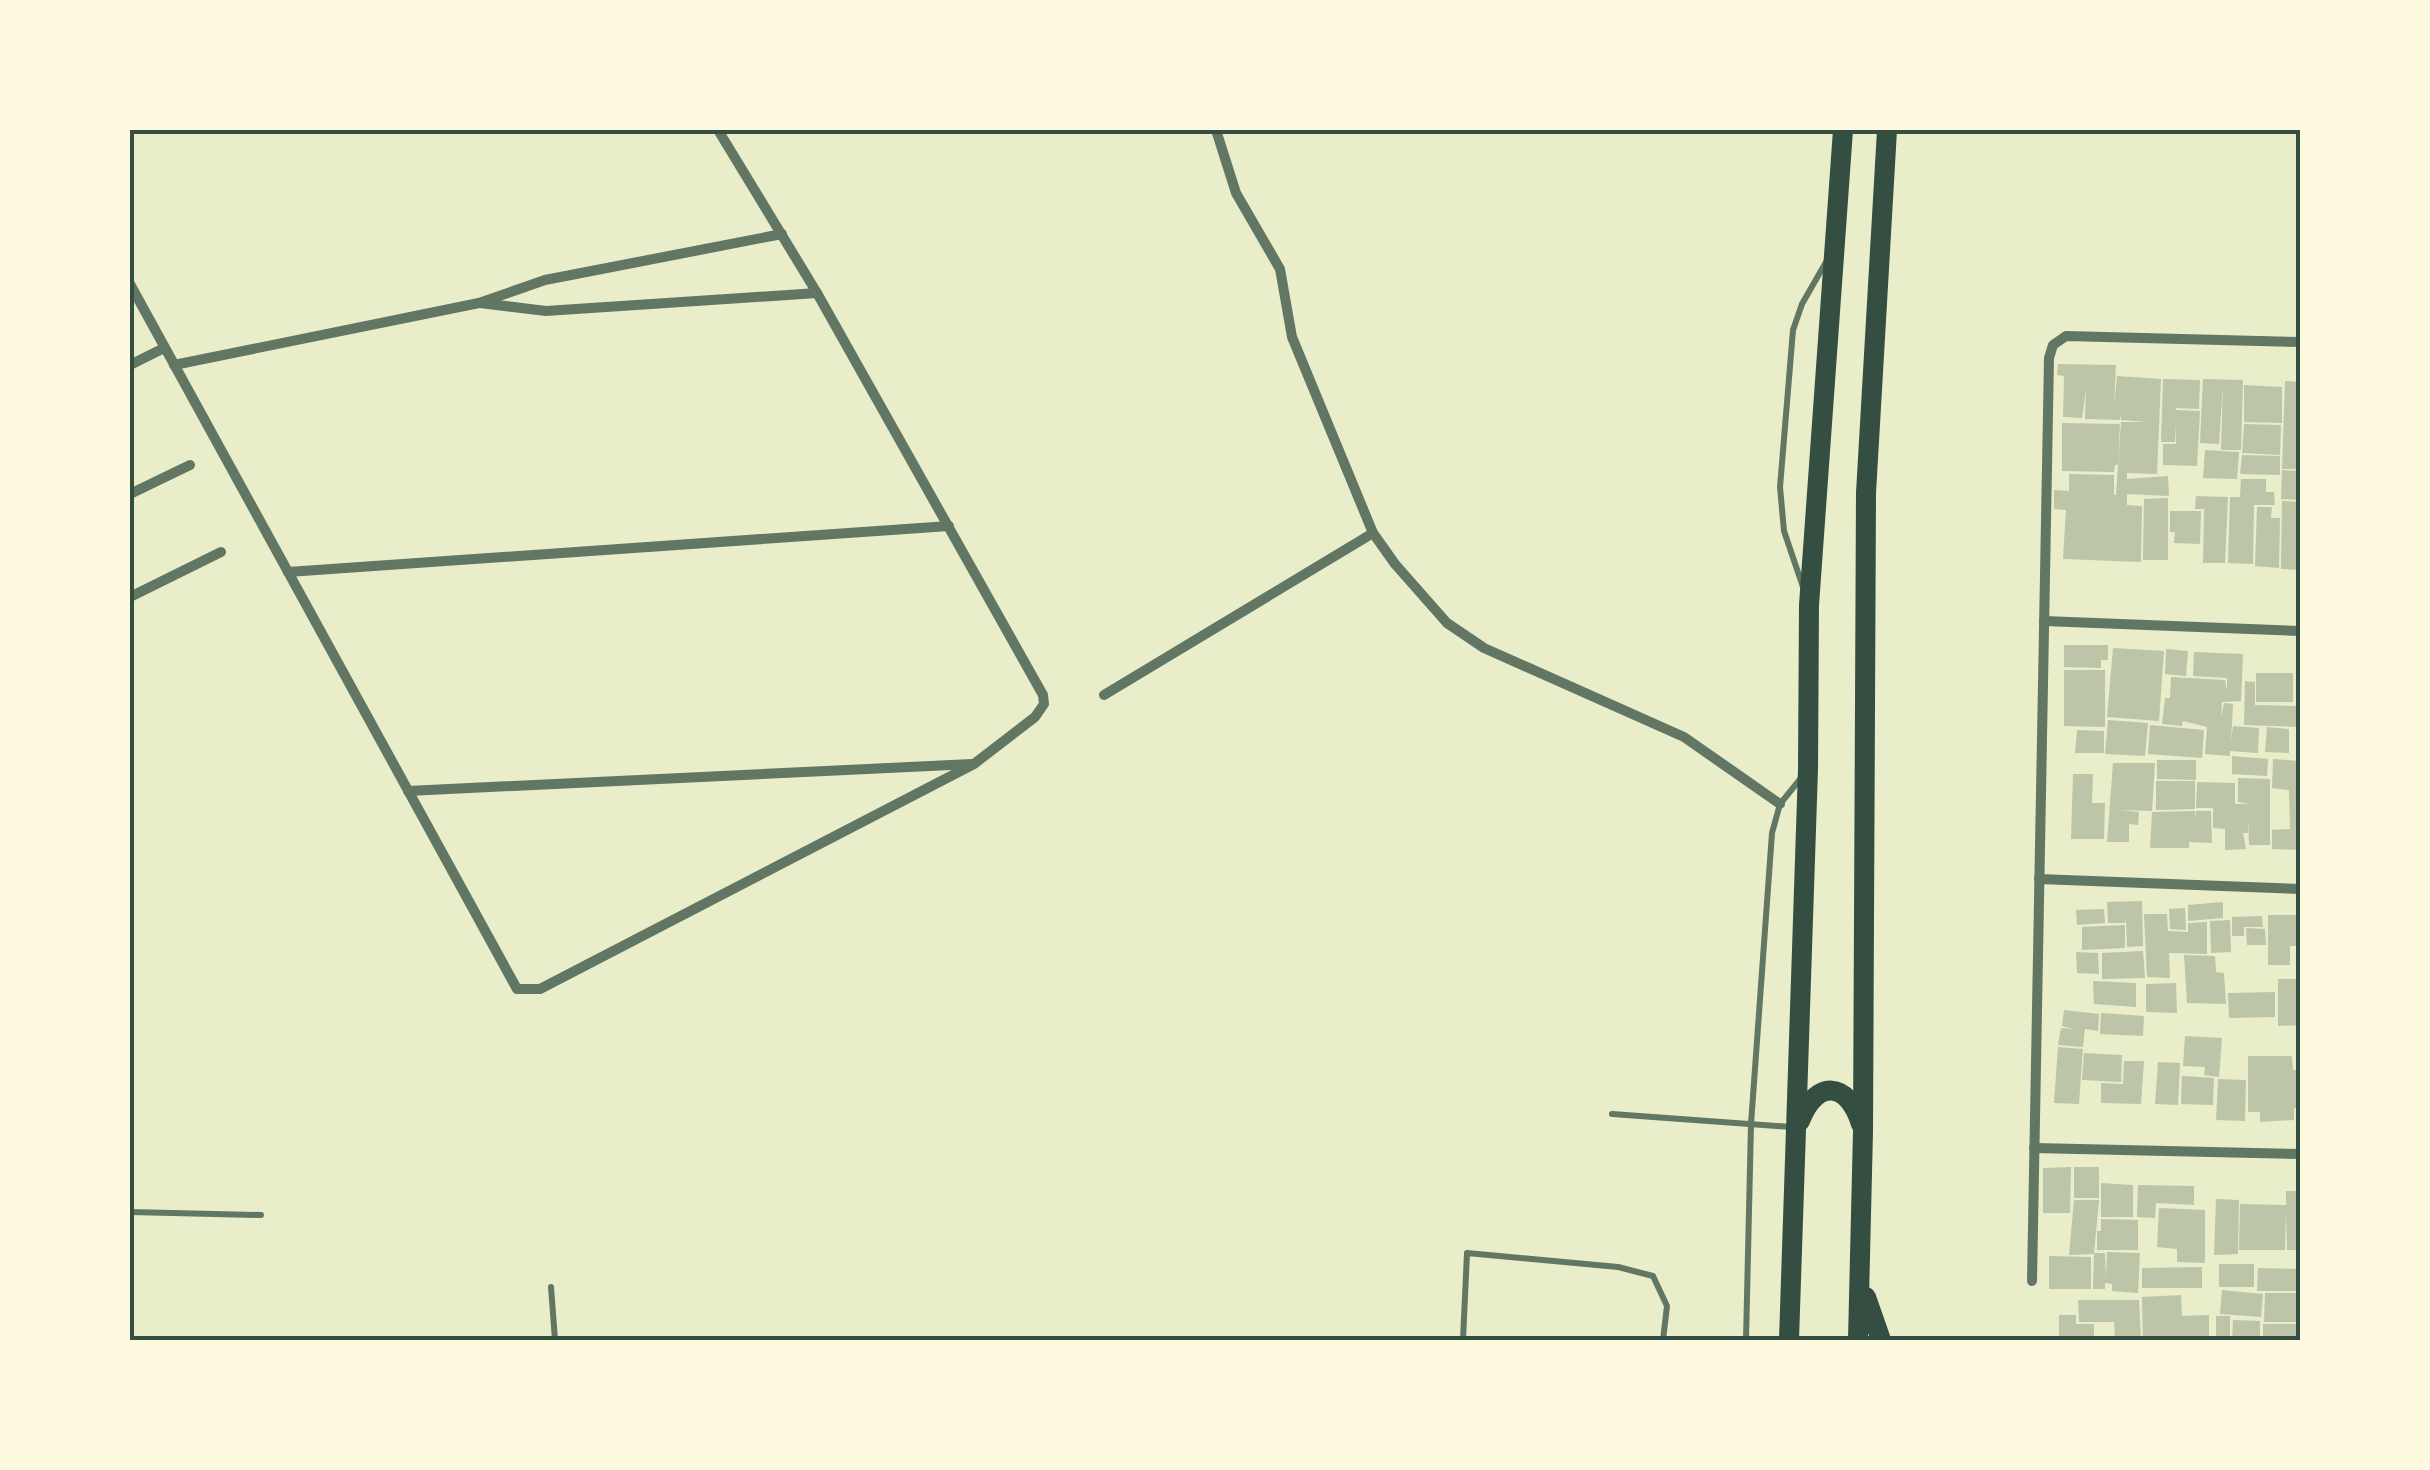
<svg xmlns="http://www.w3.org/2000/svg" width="2430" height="1470" font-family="Roboto,sans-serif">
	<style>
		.building { fill: #bcc5a7 }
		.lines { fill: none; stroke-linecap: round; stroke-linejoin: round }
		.service { stroke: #617663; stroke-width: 6 }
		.minor { stroke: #617663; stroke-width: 10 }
		.secondary { stroke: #344e41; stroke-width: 20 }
		.neatline { fill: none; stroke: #344e41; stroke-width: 4 }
	</style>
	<rect width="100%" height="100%" fill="#e9edc9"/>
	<!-- building -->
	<g class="building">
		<polygon points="2058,364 2116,365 2114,406 2117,376 2161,379 2157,474 2127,473 2127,479 2168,476 2169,496 2127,494 2127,505 2142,506 2141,562 2063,559 2066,510 2054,509 2054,490 2069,491 2069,474 2114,475 2114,495 2116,495 2121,422 2147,422 2121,420 2121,414 2120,420 2085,419 2086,389 2082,418 2063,417 2064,376 2057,375"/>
		<polygon points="2163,379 2200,380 2199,409 2176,408 2176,410 2200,411 2197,466 2163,465 2163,444 2176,444 2176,423 2175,442 2161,442"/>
		<polygon points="2203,379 2243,380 2241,450 2221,450 2223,385 2219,444 2200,443"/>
		<polygon points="2285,381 2300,382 2300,469 2282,469"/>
		<polygon points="2244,385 2282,387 2282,423 2244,422"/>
		<polygon points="2062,423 2120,424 2118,465 2115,465 2114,472 2062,471"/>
		<polygon points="2244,424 2281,425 2280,455 2242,453"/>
		<polygon points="2205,450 2239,452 2237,479 2203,478"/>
		<polygon points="2242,455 2280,456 2280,475 2240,474"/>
		<polygon points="2282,470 2300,471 2300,500 2281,499"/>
		<polygon points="2241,479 2266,479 2266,492 2274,492 2275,505 2254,505 2253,564 2228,563 2230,497 2240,497"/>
		<polygon points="2196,496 2228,497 2225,563 2203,563 2204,509 2195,509"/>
		<polygon points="2168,498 2168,560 2143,560 2144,499"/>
		<polygon points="2282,501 2300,502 2300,570 2281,569"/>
		<polygon points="2257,507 2272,507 2271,518 2280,518 2279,568 2255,566"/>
		<polygon points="2170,511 2201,511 2200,544 2174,543 2175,532 2170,532"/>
		<polygon points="2064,645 2108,645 2108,660 2101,660 2101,668 2064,667"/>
		<polygon points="2113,648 2164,651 2159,721 2107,717"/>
		<polygon points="2166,649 2188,651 2186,676 2165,674"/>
		<polygon points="2194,652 2243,654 2241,701 2222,702 2221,717 2224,703 2233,704 2231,741 2233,726 2259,728 2258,753 2230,751 2230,756 2205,754 2207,727 2183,721 2182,726 2162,724 2165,698 2170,698 2171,677 2225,680 2227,691 2227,678 2193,676"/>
		<polygon points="2300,664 2300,700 2297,700 2296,665"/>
		<polygon points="2064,670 2105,670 2105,727 2064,726"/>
		<rect x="2256" y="673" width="37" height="29"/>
		<polygon points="2245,681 2255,682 2255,705 2300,706 2300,727 2244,725"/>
		<polygon points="2108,720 2148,723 2145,756 2105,754"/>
		<polygon points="2150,725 2204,730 2202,758 2148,754"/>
		<polygon points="2267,727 2289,729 2289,753 2265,752"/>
		<polygon points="2077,730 2104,731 2104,753 2075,753"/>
		<polygon points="2232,756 2268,759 2267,776 2232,774"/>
		<polygon points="2273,759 2300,761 2300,850 2272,849 2272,830 2290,829 2289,790 2272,788"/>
		<polygon points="2157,760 2196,760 2196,780 2157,779"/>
		<polygon points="2113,763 2155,763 2152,811 2119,810 2139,812 2138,825 2129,824 2129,842 2107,842"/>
		<polygon points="2073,774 2093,774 2092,803 2105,803 2104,839 2071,839"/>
		<polygon points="2238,778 2270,779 2270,845 2249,845 2248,817 2248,833 2243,833 2246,849 2225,850 2225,829 2213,828 2213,808 2196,808 2197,782 2235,783 2235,804 2249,804 2238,802"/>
		<polygon points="2156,781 2195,781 2195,809 2156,810"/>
		<polygon points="2195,811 2196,819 2196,811 2211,811 2212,843 2189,842 2189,848 2150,848 2152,812"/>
		<polygon points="2142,901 2143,946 2127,947 2126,919 2125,923 2108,923 2107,902"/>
		<polygon points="2223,902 2223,918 2188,921 2188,905"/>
		<polygon points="2185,908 2186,930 2170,929 2169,909"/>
		<polygon points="2104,909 2105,923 2077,925 2076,910"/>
		<polygon points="2144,914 2167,914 2168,931 2188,932 2188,923 2207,922 2207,954 2169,953 2170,978 2147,977"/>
		<polygon points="2268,915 2300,915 2300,946 2290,946 2290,965 2268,965"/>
		<polygon points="2262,916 2263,927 2244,927 2244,936 2232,936 2232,917"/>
		<polygon points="2230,920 2231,952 2211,953 2210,921"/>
		<polygon points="2125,925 2125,948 2082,950 2082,927"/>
		<polygon points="2246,928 2265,929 2266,945 2247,945"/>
		<polygon points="2143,951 2145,978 2102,979 2102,953"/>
		<polygon points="2076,952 2098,953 2099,974 2077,973"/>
		<polygon points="2184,955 2215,956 2216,972 2224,973 2226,1004 2187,1003"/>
		<polygon points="2278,979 2300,979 2300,1025 2278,1026"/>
		<polygon points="2093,981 2136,983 2136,1007 2094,1004"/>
		<polygon points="2176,983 2177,1013 2146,1012 2146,984"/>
		<polygon points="2275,992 2275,1017 2229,1018 2228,993"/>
		<polygon points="2064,1010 2099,1014 2098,1031 2085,1029 2083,1047 2058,1045 2061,1028 2073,1029 2062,1026"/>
		<polygon points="2101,1013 2144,1016 2143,1036 2100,1034"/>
		<polygon points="2185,1036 2222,1038 2219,1077 2204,1075 2205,1067 2183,1066"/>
		<polygon points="2058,1047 2083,1049 2079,1104 2054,1103"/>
		<polygon points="2084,1053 2122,1055 2121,1082 2082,1080"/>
		<polygon points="2248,1056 2292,1056 2293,1070 2300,1070 2300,1108 2294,1108 2294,1120 2260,1122 2260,1112 2248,1112"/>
		<polygon points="2124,1061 2144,1061 2141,1104 2101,1103 2101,1083 2123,1084"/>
		<polygon points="2158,1062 2180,1063 2178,1105 2155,1104"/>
		<polygon points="2182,1076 2214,1078 2213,1105 2181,1104"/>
		<polygon points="2218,1079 2246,1080 2245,1121 2216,1120"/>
		<polygon points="2071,1167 2070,1213 2043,1213 2043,1168"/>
		<rect x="2074" y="1167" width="25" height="31"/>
		<polygon points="2101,1183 2133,1185 2133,1217 2101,1217"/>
		<polygon points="2138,1185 2194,1186 2194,1205 2156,1203 2155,1218 2137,1217"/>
		<polygon points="2286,1191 2300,1191 2300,1250 2287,1250 2286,1211 2285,1250 2239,1250 2240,1204 2286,1205"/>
		<polygon points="2216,1199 2239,1200 2238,1254 2214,1255"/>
		<polygon points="2074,1200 2099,1200 2094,1254 2069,1255"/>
		<polygon points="2159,1208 2205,1210 2205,1263 2177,1262 2177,1249 2157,1247"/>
		<polygon points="2101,1219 2138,1220 2138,1250 2097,1250 2097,1231 2101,1231"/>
		<polygon points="2107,1252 2140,1253 2138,1293 2112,1291 2112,1284 2105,1283 2105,1289 2093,1289 2094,1253 2105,1253 2106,1278"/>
		<polygon points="2049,1256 2091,1257 2091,1289 2049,1289"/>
		<rect x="2219" y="1264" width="35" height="23"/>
		<polygon points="2202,1267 2202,1288 2142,1288 2142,1268"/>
		<polygon points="2258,1268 2300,1269 2300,1291 2257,1291"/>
		<polygon points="2222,1290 2263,1294 2261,1317 2220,1314"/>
		<polygon points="2265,1293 2300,1293 2300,1322 2264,1322"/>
		<polygon points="2181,1295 2182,1316 2209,1315 2209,1340 2143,1340 2142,1297"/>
		<polygon points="2078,1300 2139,1300 2141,1340 2115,1340 2114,1322 2079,1322"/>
		<polygon points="2059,1315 2076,1315 2076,1324 2094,1324 2094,1340 2059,1340"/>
		<rect x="2216" y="1316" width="14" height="24"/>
		<polygon points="2233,1320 2260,1321 2260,1340 2232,1340"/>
		<rect x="2263" y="1324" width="37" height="16"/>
	</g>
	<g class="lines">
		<!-- service -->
		<g class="service">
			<polyline points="1803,587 1784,531 1780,487 1793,330 1802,304 1826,262"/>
			<polyline points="1612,1114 1791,1127"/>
			<polyline points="130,1212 261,1215"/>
			<polyline points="551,1287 555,1340"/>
			<polyline points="1463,1340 1467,1253 1618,1267 1653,1276 1667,1306 1663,1340"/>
			<polyline points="1746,1340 1751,1124 1772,833 1780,804 1801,778"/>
		</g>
		<!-- minor -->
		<g class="minor">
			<polyline points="1216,130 1236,193 1280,269 1292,337 1373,533 1395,564 1447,623 1484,648 1684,737 1780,804"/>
			<polyline points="130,284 517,989 540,989 974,764 1035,717 1044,704 1043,695 817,293 718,130"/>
			<polyline points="480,303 546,311 817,293"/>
			<polyline points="130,365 164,348"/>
			<polyline points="174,365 479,303 545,280 782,234"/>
			<polyline points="130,494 190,465"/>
			<polyline points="288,572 949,526"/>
			<polyline points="130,597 221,552"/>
			<polyline points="2044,621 2300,631"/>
			<polyline points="1104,695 1373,533"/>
			<polyline points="408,791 972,764"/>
			<polyline points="2039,879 2300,889"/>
			<polyline points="2034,1148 2300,1154"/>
			<polyline points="2032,1281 2049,358 2053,345 2066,336 2300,342"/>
		</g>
		<!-- secondary -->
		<g class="secondary">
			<path d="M1800 1121C1816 1079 1848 1081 1861 1124"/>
			<polyline points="1866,1297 1881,1340"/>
			<polyline points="1789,1340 1808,769 1809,605 1843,130"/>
			<polyline points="1858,1340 1863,1131 1866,493 1887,130"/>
		</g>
	</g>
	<!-- border -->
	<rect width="2430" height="1470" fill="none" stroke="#fefae0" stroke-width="265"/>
	<rect x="132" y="132" width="2166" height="1206" class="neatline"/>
</svg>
